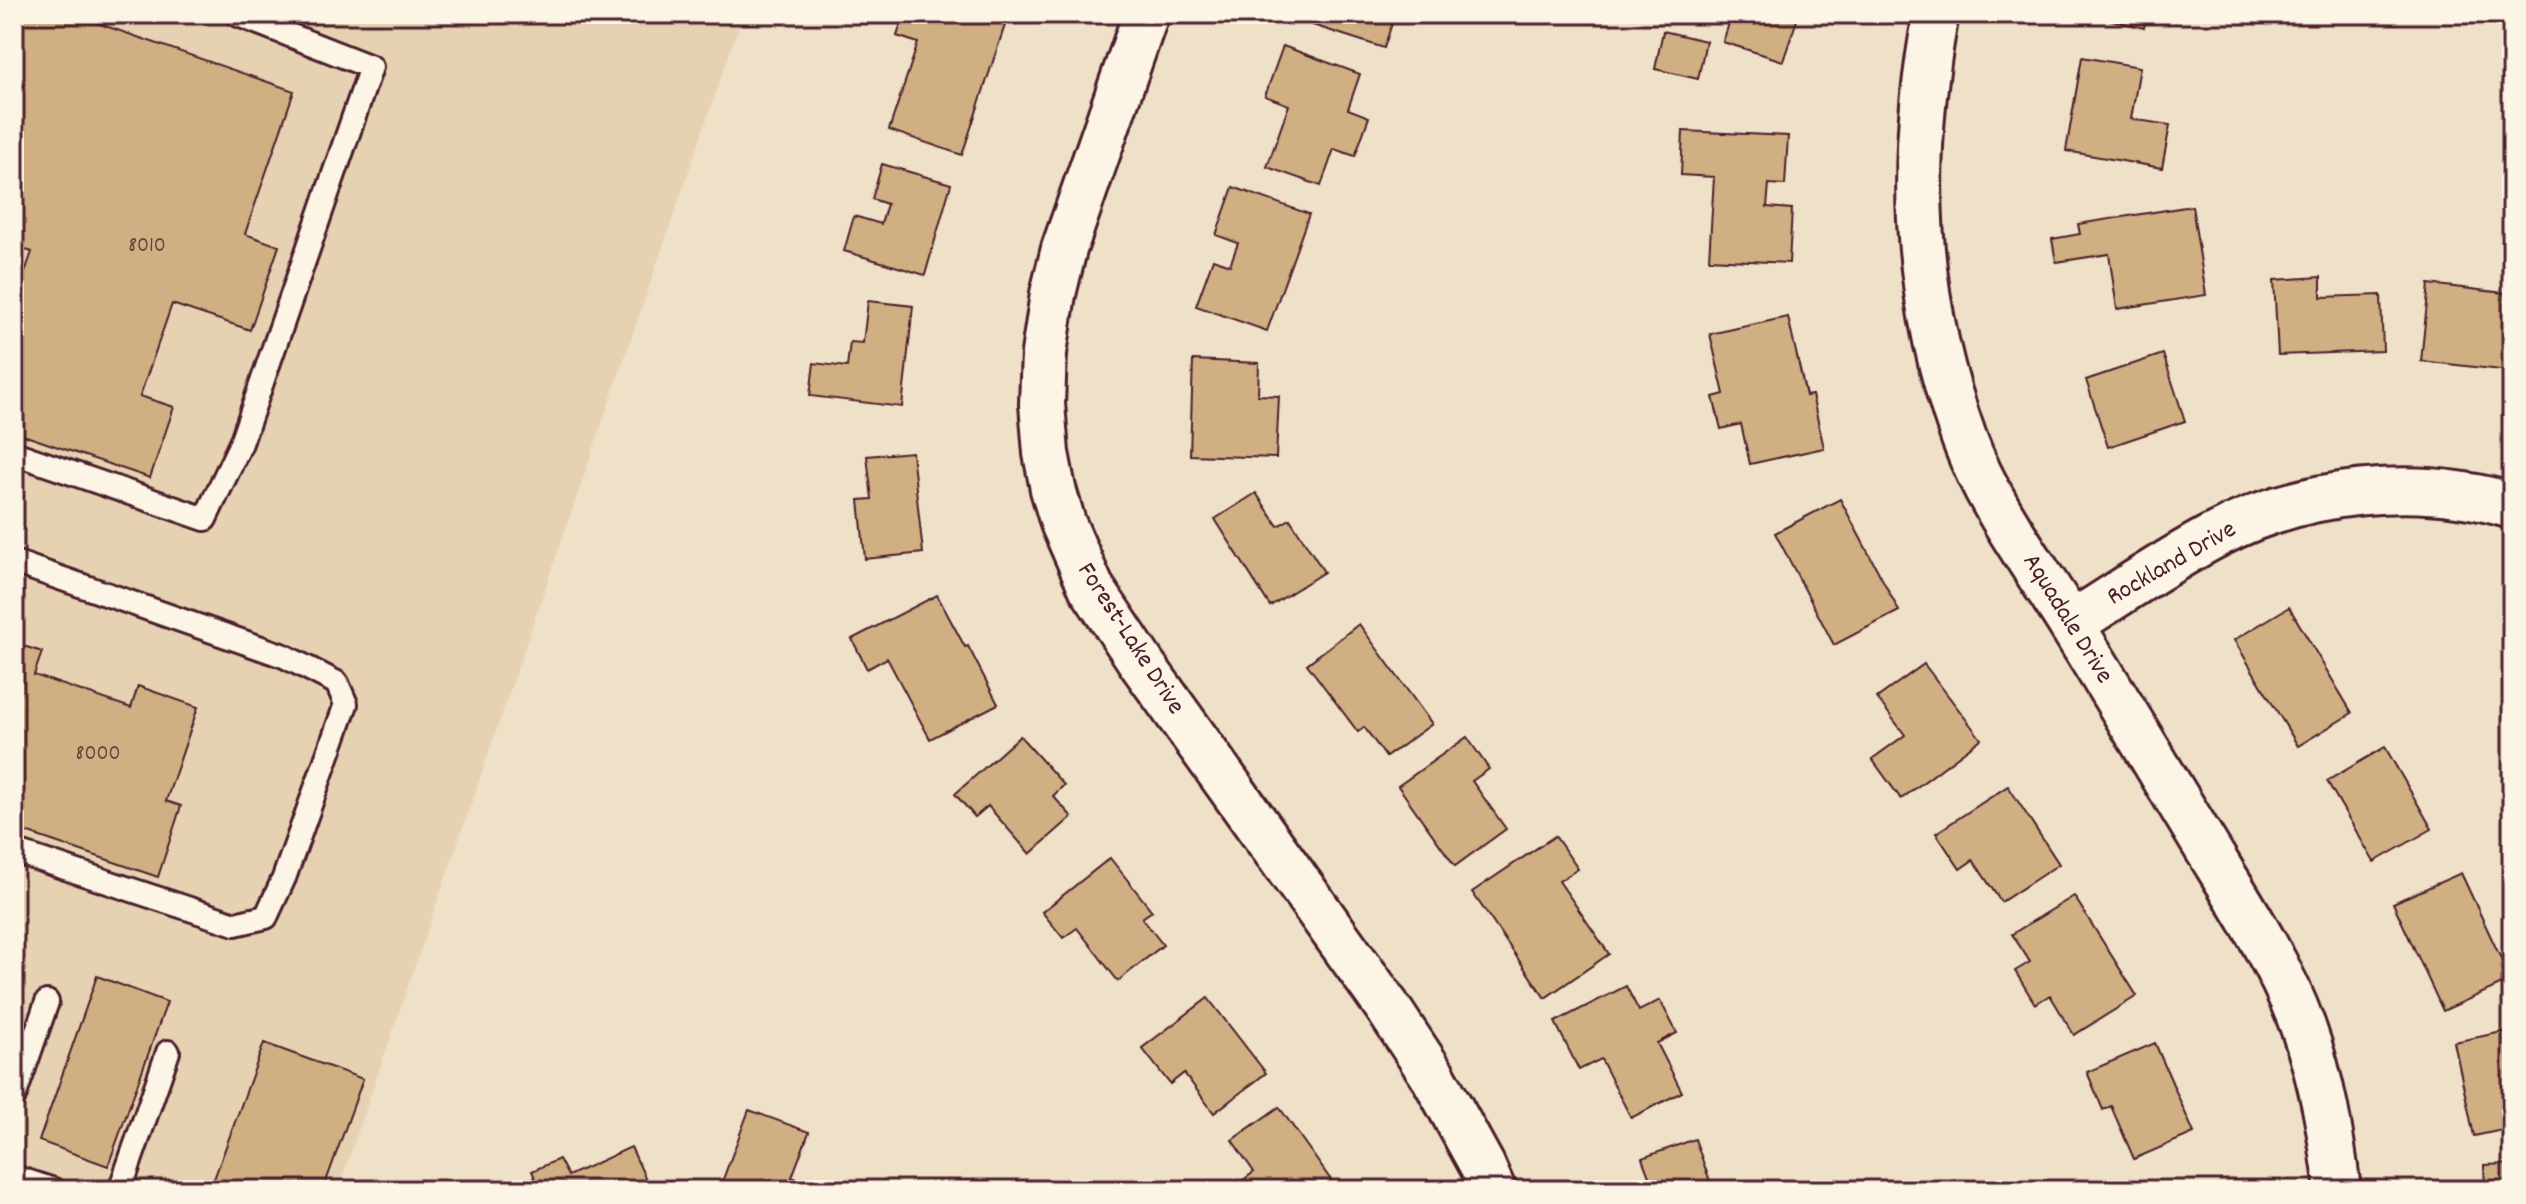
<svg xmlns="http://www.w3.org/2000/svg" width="2526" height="1204" font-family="Dekko,sans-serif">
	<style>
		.built { fill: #e6d2b3 }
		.building { fill: #d0b083; stroke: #4a1f2b; stroke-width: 2 }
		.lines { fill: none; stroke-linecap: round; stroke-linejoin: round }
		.service-casing { stroke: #4a1f2b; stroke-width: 28 }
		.minor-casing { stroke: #4a1f2b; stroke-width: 50 }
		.service { stroke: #fcf5e5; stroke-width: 22 }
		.minor { stroke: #fcf5e5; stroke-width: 44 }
		.labels { text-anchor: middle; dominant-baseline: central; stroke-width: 6; stroke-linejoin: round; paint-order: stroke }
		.number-label { font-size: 22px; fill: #6c4341 }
		.street-label { font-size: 26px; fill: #4a1f2b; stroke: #fcf5e5 }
	</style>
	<rect width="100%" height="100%" fill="#efe0c8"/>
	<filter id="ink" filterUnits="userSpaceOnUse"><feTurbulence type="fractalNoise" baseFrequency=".0125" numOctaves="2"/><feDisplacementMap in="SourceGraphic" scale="16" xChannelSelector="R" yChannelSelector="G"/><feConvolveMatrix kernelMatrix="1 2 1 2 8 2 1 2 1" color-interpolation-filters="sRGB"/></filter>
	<g filter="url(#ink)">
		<!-- built -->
		<polygon class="built" points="14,14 743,14 338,1190 14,1190"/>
		<!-- building -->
		<g class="building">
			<polygon points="14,14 71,14 294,91 245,234 279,246 250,330 172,304 140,396 174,407 150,478 14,432 14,304 32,252 14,246"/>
			<polygon points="904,14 973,14 1005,25 962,155 889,130 918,43 897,36"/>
			<polygon points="1295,14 1395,14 1384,48 1294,19"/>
			<polygon points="1732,14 1799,14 1783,61 1723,42"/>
			<polygon points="2087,14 2147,14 2144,28"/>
			<polygon points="1663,31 1706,41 1698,79 1655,69"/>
			<polygon points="1283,46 1360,74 1348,109 1369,117 1355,156 1334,149 1321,186 1267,167 1289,105 1265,96"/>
			<polygon points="2082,57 2140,67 2131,119 2170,125 2162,168 2066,151"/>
			<polygon points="1683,131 1788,136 1785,185 1769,184 1767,207 1792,209 1789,263 1709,259 1714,177 1681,175"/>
			<polygon points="882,164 951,184 925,275 844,251 854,216 881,224 887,204 872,199"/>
			<polygon points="1233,187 1309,214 1267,331 1196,306 1213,259 1230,265 1238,243 1216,235"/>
			<polygon points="2192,206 2206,295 2117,309 2109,254 2056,262 2052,239 2080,234 2078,224"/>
			<polygon points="2321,277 2321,297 2381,295 2383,351 2278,355 2274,280"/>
			<polygon points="2429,284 2512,294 2510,371 2421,361"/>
			<polygon points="868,301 913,306 902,407 810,396 814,363 847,367 850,342 863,343"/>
			<polygon points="1788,317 1806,396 1812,395 1824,448 1750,464 1741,424 1721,429 1713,397 1724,394 1710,334"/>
			<polygon points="2163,354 2185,421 2108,447 2086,380"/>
			<polygon points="1193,360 1259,363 1258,395 1279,396 1276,458 1190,455"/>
			<polygon points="912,452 923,553 865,559 859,500 872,499 867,456"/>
			<polygon points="1256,493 1278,526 1290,519 1324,572 1270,606 1215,519"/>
			<polygon points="1840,499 1899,611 1834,645 1775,533"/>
			<polygon points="937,595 965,647 968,646 998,704 930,739 887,658 867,669 852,639"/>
			<polygon points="2289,607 2352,713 2298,746 2234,640"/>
			<polygon points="1359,624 1432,724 1386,757 1364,727 1358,732 1307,664"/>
			<polygon points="14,643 42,652 34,675 131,708 138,686 198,707 166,801 181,806 158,877 14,828"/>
			<polygon points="1924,664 1981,739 1901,799 1872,759 1905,735 1877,698"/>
			<polygon points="1020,736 1064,785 1053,796 1072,817 1030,854 988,806 975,817 955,794"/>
			<polygon points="1467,737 1489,769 1472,781 1506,829 1455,866 1398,786"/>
			<polygon points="2385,747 2432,829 2374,862 2327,781"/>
			<polygon points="2008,786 2059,864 2001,902 1973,860 1960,869 1936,833"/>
			<polygon points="1555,836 1578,869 1559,881 1609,954 1545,998 1472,892"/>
			<polygon points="1110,858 1152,911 1142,918 1163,945 1118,981 1077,928 1063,938 1042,912"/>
			<polygon points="2461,873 2511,980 2443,1011 2393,903"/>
			<polygon points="2074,896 2137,996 2074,1035 2050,995 2035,1004 2015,971 2030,962 2012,934"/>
			<polygon points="97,976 167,1002 108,1166 39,1141"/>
			<polygon points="1626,986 1639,1011 1660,1000 1677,1033 1657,1043 1682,1092 1631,1118 1601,1059 1579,1070 1555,1022"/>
			<polygon points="1208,998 1266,1073 1214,1113 1184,1073 1170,1084 1142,1048"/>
			<polygon points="2512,1030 2512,1128 2474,1136 2454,1042"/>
			<polygon points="264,1043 363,1079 323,1190 210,1190"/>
			<polygon points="2155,1043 2194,1133 2134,1159 2111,1106 2103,1110 2087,1072"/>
			<polygon points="1279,1107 1338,1190 1234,1190 1232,1188 1254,1172 1232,1140"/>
			<polygon points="749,1110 809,1132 792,1177 821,1190 719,1190"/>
			<polygon points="1695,1139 1713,1190 1654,1190 1642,1158"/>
			<polygon points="631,1147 651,1190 540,1190 532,1171 559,1159 568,1176"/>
			<polygon points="2512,1164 2512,1190 2485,1190 2484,1165"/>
		</g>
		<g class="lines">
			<defs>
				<g id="service">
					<polyline points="14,453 205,519 241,443 371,67 236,14"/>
					<polyline points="14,562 284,656 337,683 346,704 284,878 266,917 235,924 14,851"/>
					<polyline points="14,1097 47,1002"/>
					<polyline points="14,1177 54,1190"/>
					<polyline points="120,1190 168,1052"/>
				</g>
				<g id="minor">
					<polyline points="1146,14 1064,249 1053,294 1044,353 1042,404 1046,453 1053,489 1063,523 1091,587 1142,664 1386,1005 1433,1076 1482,1165 1493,1190"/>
					<path d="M1936 14C1908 162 1913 295 1964 438 1988 504 2032 562 2069 621 2113 692 2156 764 2199 835 2237 898 2278 958 2303 1027 2322 1080 2331 1134 2338 1190"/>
					<path d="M2071 624C2119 594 2166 561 2216 535 2303 489 2418 477 2512 506"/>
				</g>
			</defs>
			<!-- service casing -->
			<use href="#service" class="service-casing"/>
			<!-- minor casing -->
			<use href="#minor" class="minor-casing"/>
			<!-- service -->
			<use href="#service" class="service"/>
			<!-- minor -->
			<use href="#minor" class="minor"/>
		</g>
	</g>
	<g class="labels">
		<!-- number labels -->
		<g class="number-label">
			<text x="147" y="246">8010</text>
			<text x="98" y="754">8000</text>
		</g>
		<!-- street labels -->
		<g class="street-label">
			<text transform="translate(2172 564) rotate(-30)">Rockland Drive</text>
			<text transform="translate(2067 619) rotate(58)">Aquadale Drive</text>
			<text transform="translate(1130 639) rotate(57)">Forest-Lake Drive</text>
		</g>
	</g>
	<!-- margin -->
	<rect width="2526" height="1204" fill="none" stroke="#fcf5e5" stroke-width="48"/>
	<rect x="24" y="24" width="2478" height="1156" fill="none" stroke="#4a1f2b" stroke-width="3" filter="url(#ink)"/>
</svg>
